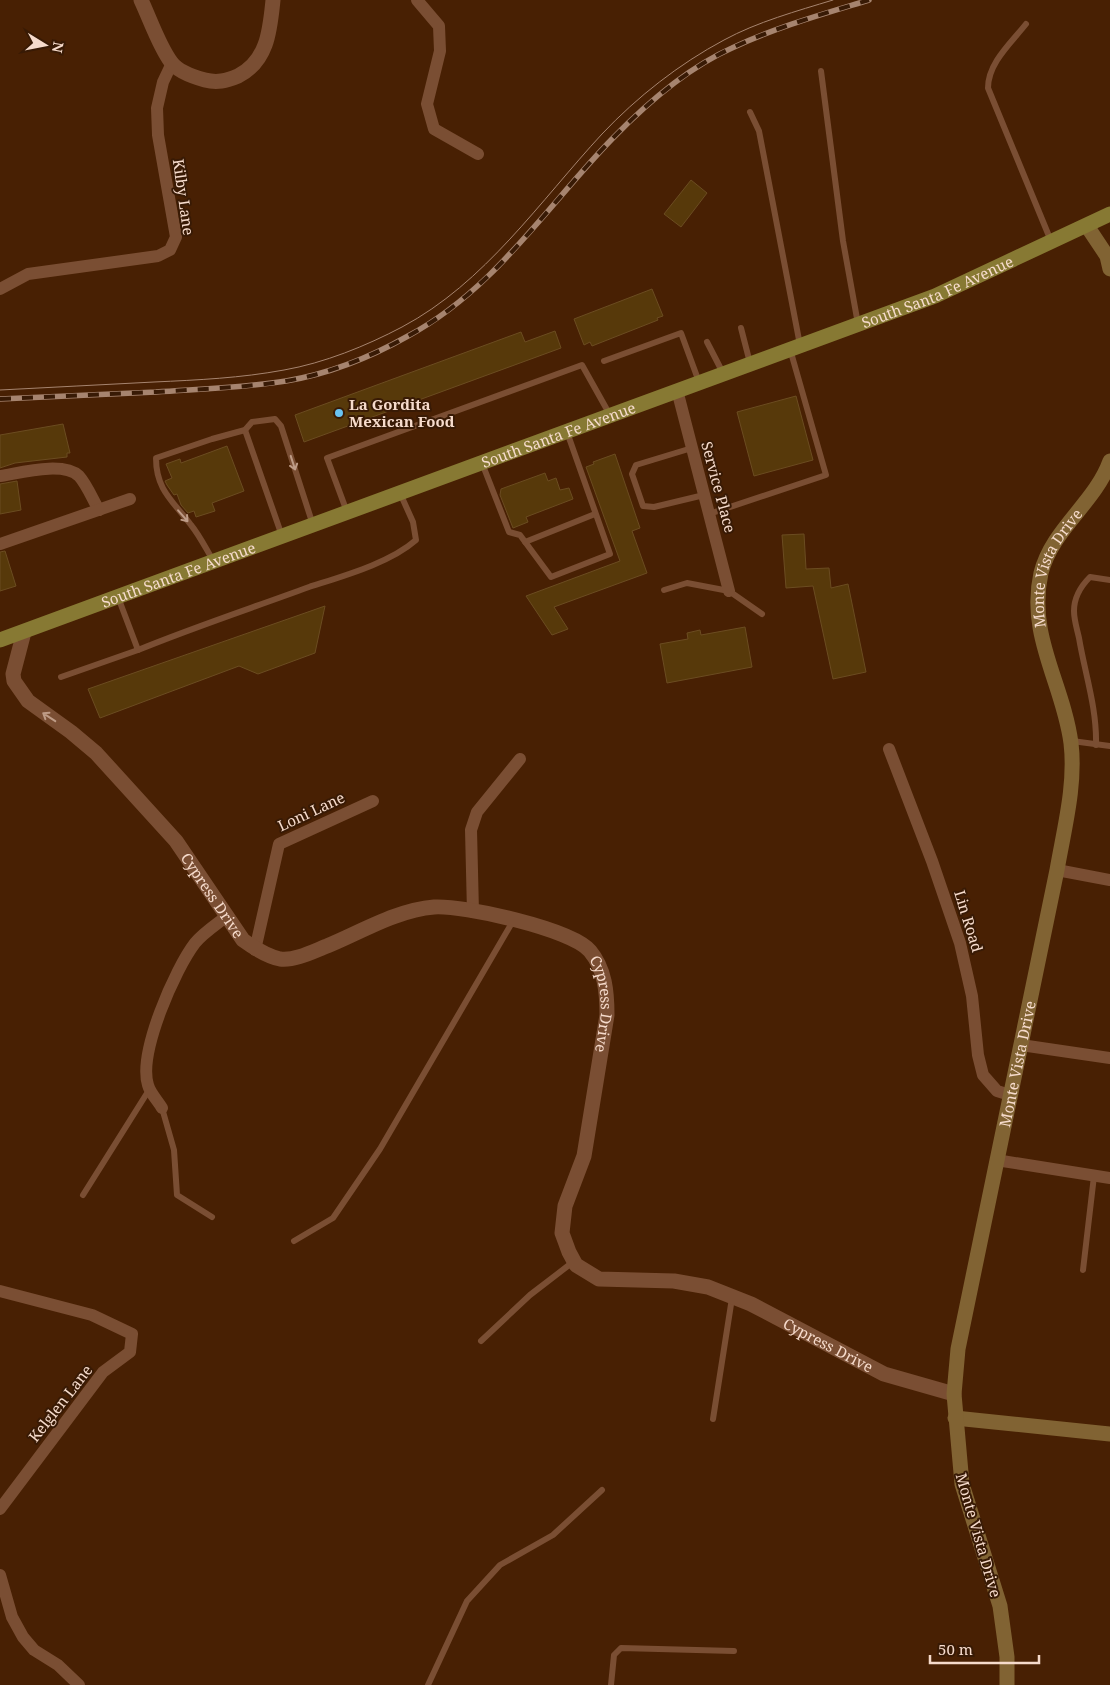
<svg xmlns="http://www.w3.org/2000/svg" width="1110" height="1685" font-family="'Noto Serif',serif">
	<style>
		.building { fill: #57390a; stroke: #6b4c21 }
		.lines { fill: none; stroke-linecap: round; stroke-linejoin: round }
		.service { stroke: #7a4e33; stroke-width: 6 }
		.minor { stroke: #7a4e33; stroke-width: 12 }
		.tertiary { stroke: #7a4e33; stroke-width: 15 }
		.secondary { stroke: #816333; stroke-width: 15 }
		.primary { stroke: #877933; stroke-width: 15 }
		.tram { stroke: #a6846f; stroke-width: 1 }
		.rail-casing { stroke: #a6846f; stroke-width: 5.5 }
		.rail { stroke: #381a05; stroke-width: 4; stroke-dasharray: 11; stroke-linecap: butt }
		.oneway { stroke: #be9c87 }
		.poi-dot { fill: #69c3f1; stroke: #381a05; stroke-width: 2 }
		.labels { text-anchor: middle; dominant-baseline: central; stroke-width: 4; stroke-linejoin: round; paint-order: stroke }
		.street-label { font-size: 15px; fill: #f6dbcc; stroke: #381a05 }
		.poi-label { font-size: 15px; font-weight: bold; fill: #f6dbcc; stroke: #381a05; text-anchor: start }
	</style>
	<rect width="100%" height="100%" fill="#482003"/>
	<!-- building -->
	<g class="building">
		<polygon points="691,180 707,193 681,227 664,214"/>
		<polygon points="652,289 663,316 657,318 658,320 592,346 590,342 584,345 574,319"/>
		<polygon points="555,331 561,348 304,442 295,415 521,332 525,342"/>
		<polygon points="796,396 813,460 754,476 737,412"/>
		<polygon points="63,424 70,453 67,453 67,457 15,463 0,468 0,435"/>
		<polygon points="227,446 244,491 212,503 215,511 196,517 194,511 188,513 181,505 177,494 174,495 167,485 165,481 172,478 166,464 180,459 181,463"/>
		<polygon points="615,454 640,528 632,531 647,573 554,607 568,629 552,635 526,596 620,561 586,467 594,464 593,462"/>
		<polygon points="545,473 548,481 556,478 560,490 569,488 573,499 526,517 528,522 513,528 500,495 501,489"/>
		<polygon points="17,481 21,510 0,514 0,484"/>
		<polygon points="804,534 806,569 829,568 831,588 848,584 866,672 833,679 813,586 786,588 782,535"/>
		<polygon points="5,551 16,586 0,591 0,552"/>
		<polygon points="325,606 315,653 258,674 239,666 100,718 88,689"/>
		<polygon points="745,627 752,667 667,683 660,644 688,639 687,633 700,630 701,635"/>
	</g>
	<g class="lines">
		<!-- service -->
		<g class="service">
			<path d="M1026 24C1011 43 988 63 988 88L1051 241"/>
			<polyline points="821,71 843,241 858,324"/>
			<polyline points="750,112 759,131 800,345"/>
			<polyline points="741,328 750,363"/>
			<polyline points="707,342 723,373"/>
			<polyline points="604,361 681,333 699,382"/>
			<polyline points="245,430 282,536"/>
			<polyline points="692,448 636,465 632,474 643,506 654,507 704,495"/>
			<polyline points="482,463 509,532 520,535 551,577 610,554 567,432"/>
			<polyline points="347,512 327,458 582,365 610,415"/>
			<polyline points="709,514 826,475 790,349"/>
			<polyline points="525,542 595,514"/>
			<path d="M214 562C206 549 200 536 191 525 173 501 156 490 156 458L212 439 245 430 252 422 275 419 281 426 313 525"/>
			<polyline points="664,590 687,583 729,591 762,614"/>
			<path d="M138 650C194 627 252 608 309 587 343 576 390 563 416 540L413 522 400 493"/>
			<polyline points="61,677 138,650 118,597"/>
			<polyline points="1072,741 1110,746"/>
			<path d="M1096 745C1097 708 1085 674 1079 638 1077 629 1074 620 1074 611 1074 598 1081 586 1090 577L1110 580"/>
			<polyline points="162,1108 174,1150 177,1195 212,1217"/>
			<polyline points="83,1195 149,1090"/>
			<polyline points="294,1241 333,1218 380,1149 513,921"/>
			<polyline points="1083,1270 1094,1176"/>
			<polyline points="481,1341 530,1295 573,1262"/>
			<polyline points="713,1419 732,1298"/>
			<polyline points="428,1685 467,1601 500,1565 553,1535 602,1490"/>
			<polyline points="611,1685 614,1655 621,1648 734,1651"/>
		</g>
		<!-- minor -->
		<g class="minor">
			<polyline points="417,0 439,26 440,51 427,104 434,129 478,154"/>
			<polyline points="0,289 28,274 158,256 170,250 176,237 158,135 157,108 163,82 172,63"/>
			<polyline points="677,390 729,591"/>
			<path d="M0 476C20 473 63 461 79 476 87 485 93 500 99 510"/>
			<polyline points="0,544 130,499"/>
			<polyline points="889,749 932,861 960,943 972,996 978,1055 983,1075 997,1091 1010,1095"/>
			<polyline points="1057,870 1110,880"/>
			<polyline points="473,912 471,830 477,812 520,759"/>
			<polyline points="255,950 279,844 373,801"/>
			<polyline points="1021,1045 1110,1058"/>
			<path d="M162 1108C158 1101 150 1093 148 1085 138 1053 175 969 195 943 203 933 217 924 227 916"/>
			<polyline points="996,1160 1110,1178"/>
			<polyline points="0,1291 92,1315 132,1334 130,1352 103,1372 0,1509"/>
			<polyline points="0,1575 12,1617 23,1637 34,1650 58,1665 79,1685"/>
		</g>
		<!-- tertiary -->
		<g class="tertiary">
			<path d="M141 0C150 19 159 46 171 62 178 72 194 77 205 80 217 83 226 81 238 76 268 61 270 29 273 0"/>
			<path id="s1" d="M24 632 13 674 14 681 28 701 71 732 96 753 176 841 243 940C254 948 266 956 280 959 295 961 314 951 327 946 361 932 397 910 434 907 463 905 572 929 590 951 605 969 607 992 607 1015L584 1156 565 1206 562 1233 569 1252 576 1265 599 1279 674 1281 708 1287 751 1304 884 1374 954 1394"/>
		</g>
		<!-- secondary -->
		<g class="secondary">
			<polyline points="1087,226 1107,256 1110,269"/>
			<polyline points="955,1418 1110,1434"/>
			<path id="s2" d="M1007 1685V1657L1000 1606 962 1484 954 1394 958 1349 1057 870C1064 829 1076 785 1071 743 1063 683 1027 636 1041 573 1052 529 1095 503 1110 461"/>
		</g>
		<!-- primary -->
		<path class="primary" id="s3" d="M0 640 935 296 1110 214"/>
		<!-- tram -->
		<path class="tram" d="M0 390C51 387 103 385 154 382 198 380 241 378 284 370 324 363 366 346 402 327 485 283 540 201 602 134 637 97 679 64 724 40 757 22 797 11 833 0"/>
		<defs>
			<path id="rail" d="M0 399C52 397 104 394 156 392 199 389 243 388 286 381 328 374 371 357 408 336 494 290 546 207 612 139 645 105 689 67 732 48 776 27 823 14 869 0"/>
		</defs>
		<!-- rail casing -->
		<use href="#rail" class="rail-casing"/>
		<!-- rail -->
		<use href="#rail" class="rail"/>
	</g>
	<!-- one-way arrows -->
	<defs><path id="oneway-shaft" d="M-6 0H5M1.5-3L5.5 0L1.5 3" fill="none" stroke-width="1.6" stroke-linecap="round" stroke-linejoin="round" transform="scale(1.25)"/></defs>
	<g class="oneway">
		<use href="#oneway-shaft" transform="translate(293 463) rotate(72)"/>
		<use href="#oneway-shaft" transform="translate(183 516) rotate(49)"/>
		<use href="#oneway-shaft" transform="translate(49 717) rotate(-147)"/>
	</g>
	<!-- markers -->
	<circle class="poi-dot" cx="339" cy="413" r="5"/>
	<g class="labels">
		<!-- street labels -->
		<g class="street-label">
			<text transform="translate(184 197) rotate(82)">Kilby Lane</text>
			<text stroke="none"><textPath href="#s3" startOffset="1000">South Santa Fe Avenue</textPath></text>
			<text stroke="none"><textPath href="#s3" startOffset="595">South Santa Fe Avenue</textPath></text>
			<text transform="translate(719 487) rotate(75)">Service Place</text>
			<text stroke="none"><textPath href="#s2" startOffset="1144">Monte Vista Drive</textPath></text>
			<text stroke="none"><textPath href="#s3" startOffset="190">South Santa Fe Avenue</textPath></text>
			<text transform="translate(311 811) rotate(-25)">Loni Lane</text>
			<text stroke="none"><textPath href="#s1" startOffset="345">Cypress Drive</textPath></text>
			<text transform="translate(969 921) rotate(73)">Lin Road</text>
			<text stroke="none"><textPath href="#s1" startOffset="825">Cypress Drive</textPath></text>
			<text stroke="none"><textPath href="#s2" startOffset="634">Monte Vista Drive</textPath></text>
			<text stroke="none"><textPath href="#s1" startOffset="1365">Cypress Drive</textPath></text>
			<text transform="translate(60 1403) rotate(-52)">Kelglen Lane</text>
			<text transform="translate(979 1535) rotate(74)">Monte Vista Drive</text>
		</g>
		<!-- poi labels -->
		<g class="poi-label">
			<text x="349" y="404">La Gordita<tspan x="349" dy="17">Mexican Food</tspan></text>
		</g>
	</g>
	<!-- north arrow -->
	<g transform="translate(45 45) rotate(100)" stroke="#381a05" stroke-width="4" paint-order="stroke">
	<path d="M0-4L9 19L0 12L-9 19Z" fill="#f6dbcc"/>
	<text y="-8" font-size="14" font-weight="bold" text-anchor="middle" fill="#f6dbcc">N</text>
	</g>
	<!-- scale -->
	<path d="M930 1655v8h109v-8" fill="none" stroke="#f6dbcc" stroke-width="2.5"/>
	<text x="938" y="1655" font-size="15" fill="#f6dbcc" stroke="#381a05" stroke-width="4" paint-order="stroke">50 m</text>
</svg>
